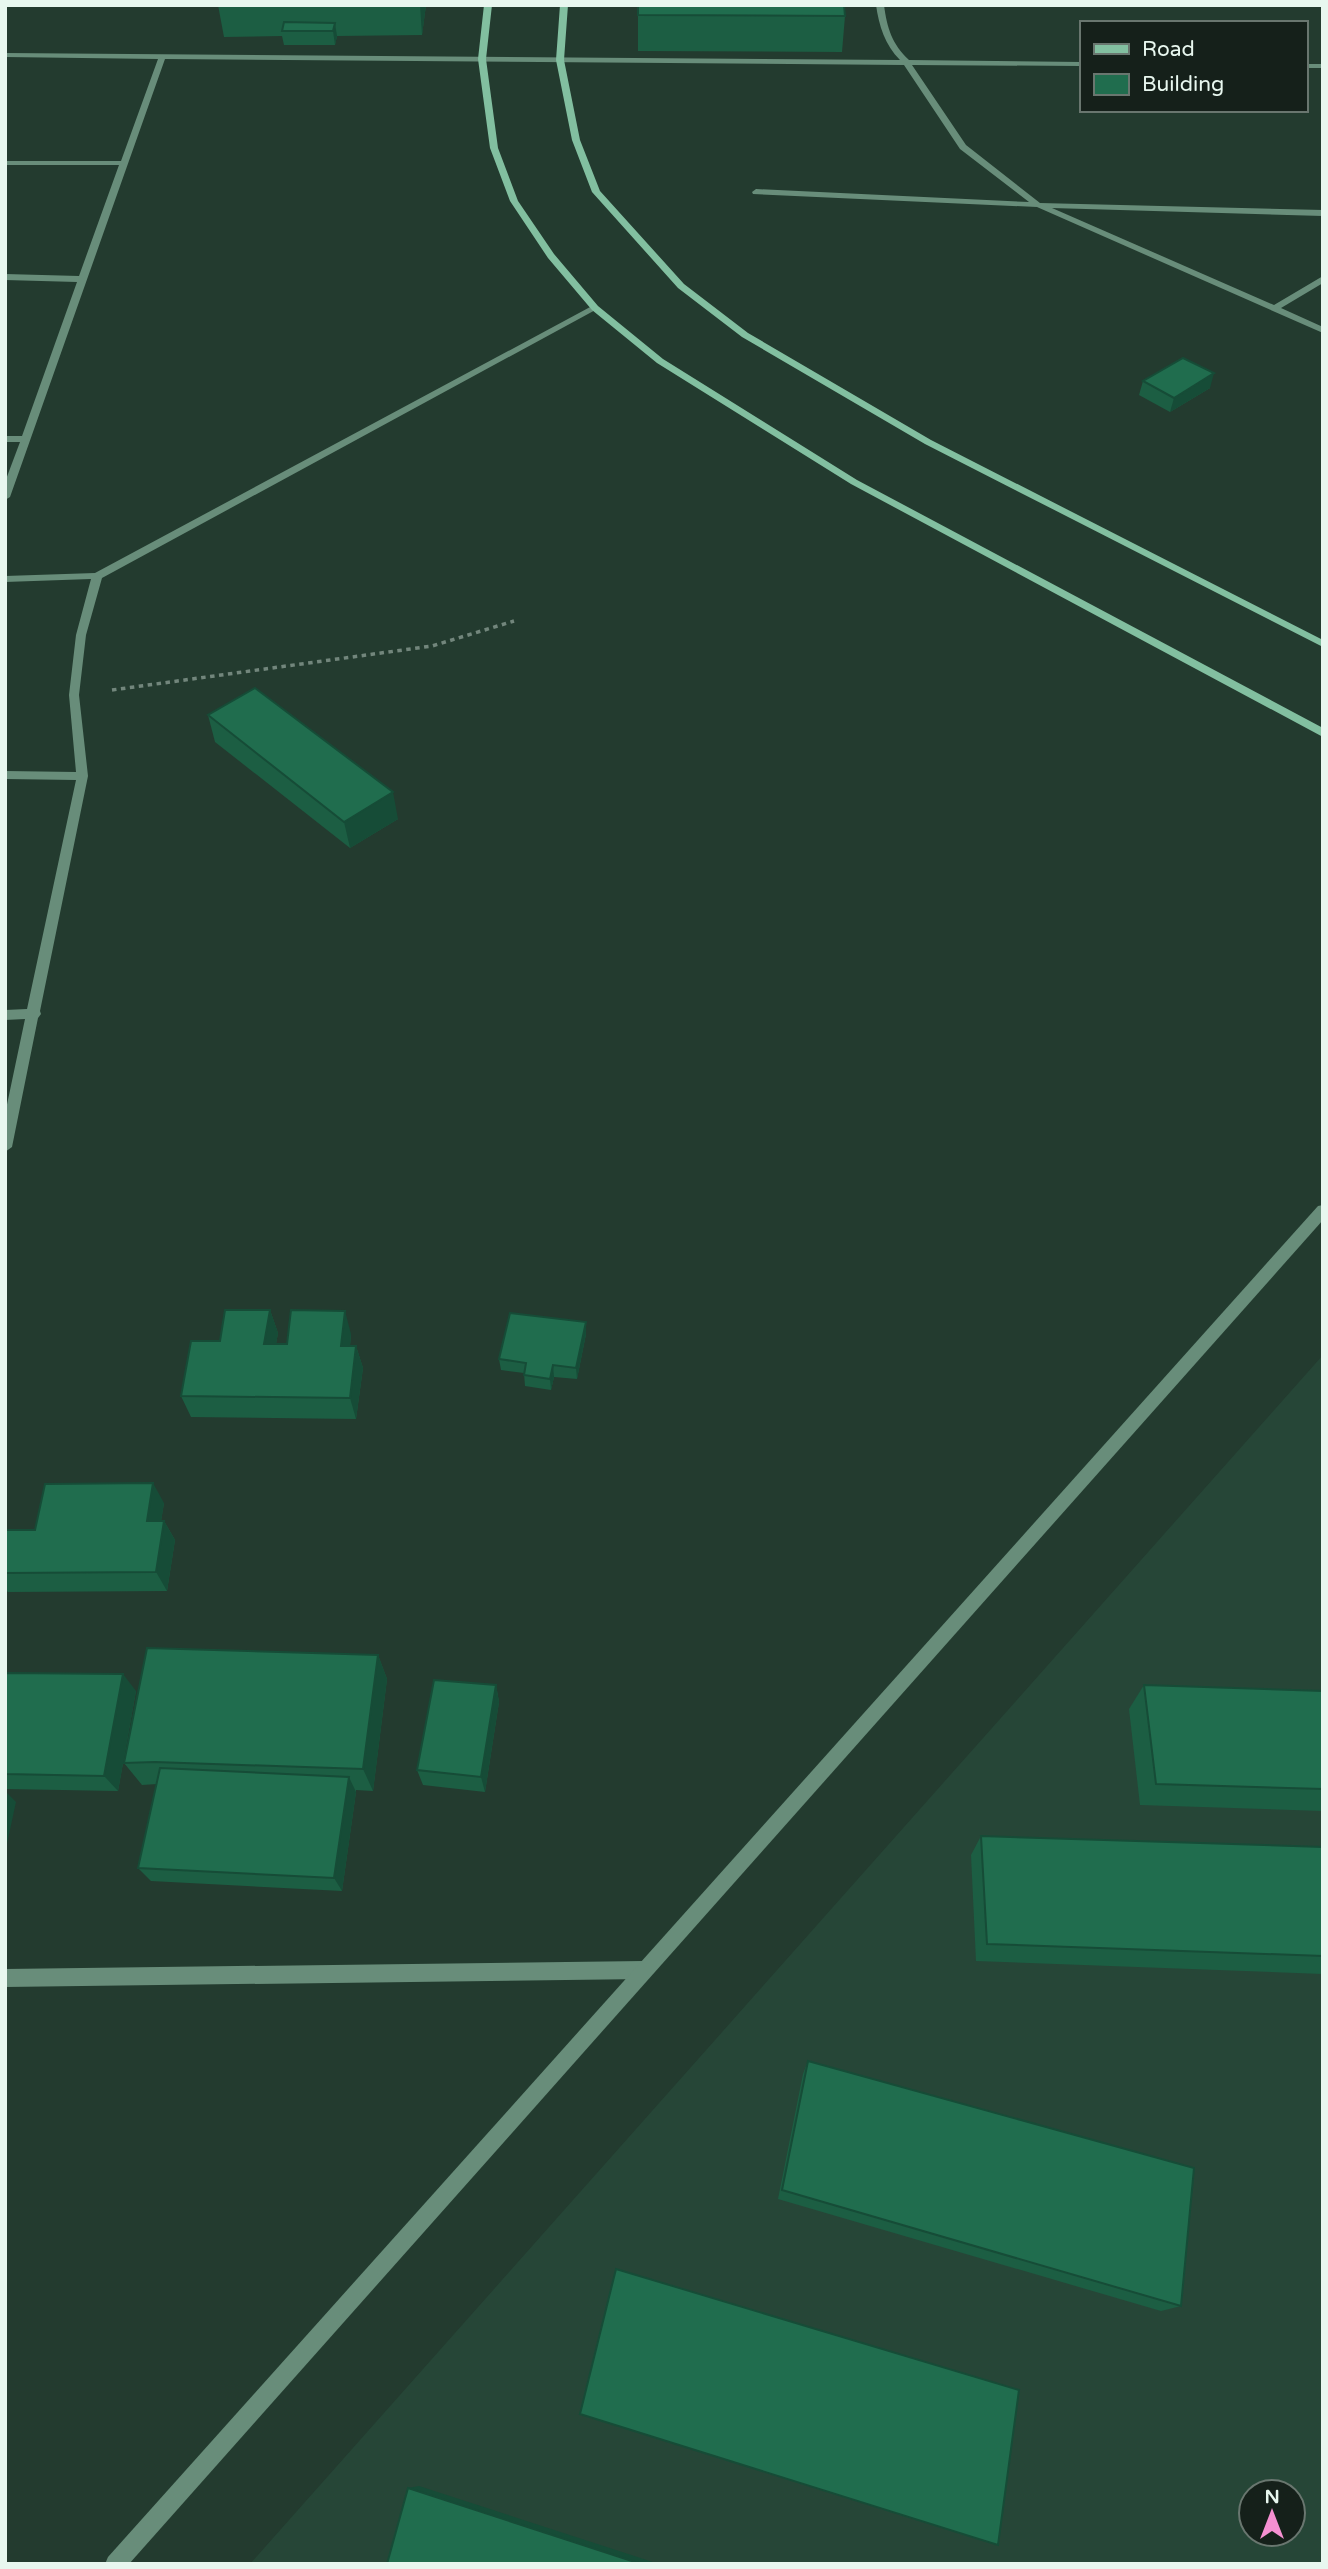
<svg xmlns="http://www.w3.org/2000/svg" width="1328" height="2569" font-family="'Varela Round',sans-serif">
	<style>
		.built { fill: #264637; fill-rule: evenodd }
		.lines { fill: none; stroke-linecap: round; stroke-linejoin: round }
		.path { stroke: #72867c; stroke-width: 3.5; stroke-dasharray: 4.5 4.5; stroke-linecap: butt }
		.minor { fill: #688d7a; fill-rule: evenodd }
		.tertiary { fill: #688d7a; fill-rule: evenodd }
		.secondary { fill: #82bfa0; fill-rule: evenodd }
		.wall { fill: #1c5e43 }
		.shaded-wall { fill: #164c37 }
		.building { fill: #206d4e; stroke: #164c37; stroke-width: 2 }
	</style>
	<rect width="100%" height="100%" fill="#233b2f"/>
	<!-- built -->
	<path class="built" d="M1323 1355V2564H250ZM1251 2492H1293V2534H1251Z"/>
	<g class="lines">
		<!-- path -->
		<polyline class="path" points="112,690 432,646 514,621"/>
		<!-- minor -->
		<g class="minor">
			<path d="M876 5H884C887 28 892 44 909 60L1081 62V66L912 65 966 145 1040 203 1323 210V216L1052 208 1274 305 1323 276V283L1281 308 1323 327V333L1037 207 753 194 752 192 756 189 1029 202 960 149 904 65 165 59 10 497 5 500V482L20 442H5V436H22L77 282 5 280V274L79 276 119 165H5V161H121L158 59 5 57V53L900 60C885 45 879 26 876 5Z"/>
			<rect x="1305" y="64" width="18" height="4"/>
			<polygon points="592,306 599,308 102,578 86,635 79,695 88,776 40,1011 41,1014 38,1018 12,1147 5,1152 5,1114 25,1019 5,1020 5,1010 27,1009 76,780 5,779 5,771 76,772 69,695 76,635 91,579 5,582 5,576 95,573"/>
			<polygon points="644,1961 650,1964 653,1970 650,1976 644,1979 5,1987 5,1969"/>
		</g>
		<!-- tertiary -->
		<polygon class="tertiary" points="1323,1205 1323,1220 129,2564 105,2564 108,2557 1318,1206"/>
		<!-- secondary -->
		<g class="secondary">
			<polygon points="484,5 492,5 486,59 498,148 518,201 554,254 598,306 663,359 857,480 1323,728 1323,737 851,484 657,363 592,310 548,258 510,201 490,148 478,59"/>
			<polygon points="560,5 568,5 564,60 580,140 600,191 684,284 748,333 931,440 1323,640 1323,647 925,444 742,337 678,288 592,192 572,140 556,60"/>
		</g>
	</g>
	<!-- wall -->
	<g class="wall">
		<polygon points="218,5 426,5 422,35 337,36 335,45 284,45 282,36 224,37"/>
		<polygon points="638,15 845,16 842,52 638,51"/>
		<polygon points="1143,381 1210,388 1170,412 1139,395"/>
		<polygon points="208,715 398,819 350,848 215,742"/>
		<polygon points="270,1310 278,1333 276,1344 287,1344 351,1334 350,1346 356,1346 363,1368 356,1419 191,1417 181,1396 220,1341"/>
		<polygon points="586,1334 577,1379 554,1377 551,1390 525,1386 524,1373 501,1370 499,1359"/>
		<polygon points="164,1503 161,1521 164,1521 175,1540 167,1591 8,1592 5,1589 5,1530 35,1530"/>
		<polygon points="378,1655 387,1679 373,1791 356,1790 356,1792 342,1891 151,1881 138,1868 157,1784 142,1785 124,1763"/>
		<polygon points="5,1673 136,1691 118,1791 5,1789"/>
		<polygon points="496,1685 499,1702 485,1792 423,1785 417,1770"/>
		<polygon points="1144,1685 1323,1691 1323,1811 1140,1805 1129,1709"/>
		<polygon points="981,1836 1323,1847 1323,1974 976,1961 971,1855"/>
		<polygon points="808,2061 1181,2306 1161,2311 778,2199 803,2074"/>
	</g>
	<!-- shaded-wall -->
	<g class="shaded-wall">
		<polygon points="420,5 426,5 422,35"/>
		<polygon points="335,23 337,36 335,45 333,31"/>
		<polygon points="1214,373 1210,388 1170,412 1174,398"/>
		<polygon points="393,792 398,819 350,848 344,822"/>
		<polygon points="270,1310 278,1333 272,1366 264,1344"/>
		<polygon points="345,1311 351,1334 348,1368 341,1346"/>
		<polygon points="586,1322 586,1334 577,1379 576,1368"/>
		<polygon points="356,1346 363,1368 356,1419 350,1398"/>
		<polygon points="553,1365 554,1377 551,1390 550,1379"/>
		<polygon points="153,1483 164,1503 158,1540 147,1521"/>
		<polygon points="164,1521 175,1540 167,1591 156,1572"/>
		<polygon points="378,1655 387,1679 373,1791 363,1769"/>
		<polygon points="123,1674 136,1691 118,1791 104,1776"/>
		<polygon points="496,1685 499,1702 485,1792 481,1777"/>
		<polygon points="349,1777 356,1792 342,1891 334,1878"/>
		<polygon points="5,1791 16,1802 5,1853"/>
		<polygon points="419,2486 659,2564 641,2564 408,2488"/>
	</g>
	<!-- building -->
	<g class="building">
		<polygon points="638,5 844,5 845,16 638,15"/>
		<polygon points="284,22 335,23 333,31 282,31"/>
		<polygon points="1183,358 1214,373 1174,398 1143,381"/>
		<polygon points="255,688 393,792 344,822 208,715"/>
		<polygon points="225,1310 270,1310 264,1344 287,1344 291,1310 345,1311 341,1346 356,1346 350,1398 181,1396 191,1341 220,1341"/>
		<polygon points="510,1313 586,1322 576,1368 553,1365 550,1379 524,1375 526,1363 499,1359"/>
		<polygon points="153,1483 147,1521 164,1521 156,1572 5,1573 5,1530 35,1530 45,1484"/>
		<polygon points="147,1648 378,1655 363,1769 155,1762 124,1763"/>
		<polygon points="5,1673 123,1674 104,1776 5,1774"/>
		<polygon points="434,1680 496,1685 481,1777 417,1770"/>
		<polygon points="1144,1685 1323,1691 1323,1789 1156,1784"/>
		<polygon points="160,1768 349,1777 334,1878 138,1868"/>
		<polygon points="981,1836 1323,1847 1323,1956 987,1944"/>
		<polygon points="808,2061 1194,2168 1181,2306 782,2190"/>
		<polygon points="616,2269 1019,2390 998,2545 580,2414"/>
		<polygon points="408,2488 641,2564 387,2564"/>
	</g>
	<!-- border -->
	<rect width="1328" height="2569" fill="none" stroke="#e8f7ef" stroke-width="14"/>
	<!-- legend -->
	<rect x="1080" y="21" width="228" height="91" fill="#15201a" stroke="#69766f" stroke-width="2"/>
	<rect x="1094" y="44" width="35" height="10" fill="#82bfa0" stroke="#69766f" stroke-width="2"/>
	<text x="1142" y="56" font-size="21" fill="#e8f7ef">Road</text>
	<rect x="1094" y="74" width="35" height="21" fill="#206d4e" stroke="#69766f" stroke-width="2"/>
	<text x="1142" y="91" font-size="21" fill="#e8f7ef">Building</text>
	<!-- north arrow -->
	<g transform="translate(1272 2513)"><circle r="33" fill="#15201a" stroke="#69766f" stroke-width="2"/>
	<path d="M0-5L12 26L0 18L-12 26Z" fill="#f590d1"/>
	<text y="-10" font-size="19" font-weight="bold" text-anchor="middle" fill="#e8f7ef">N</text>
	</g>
</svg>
